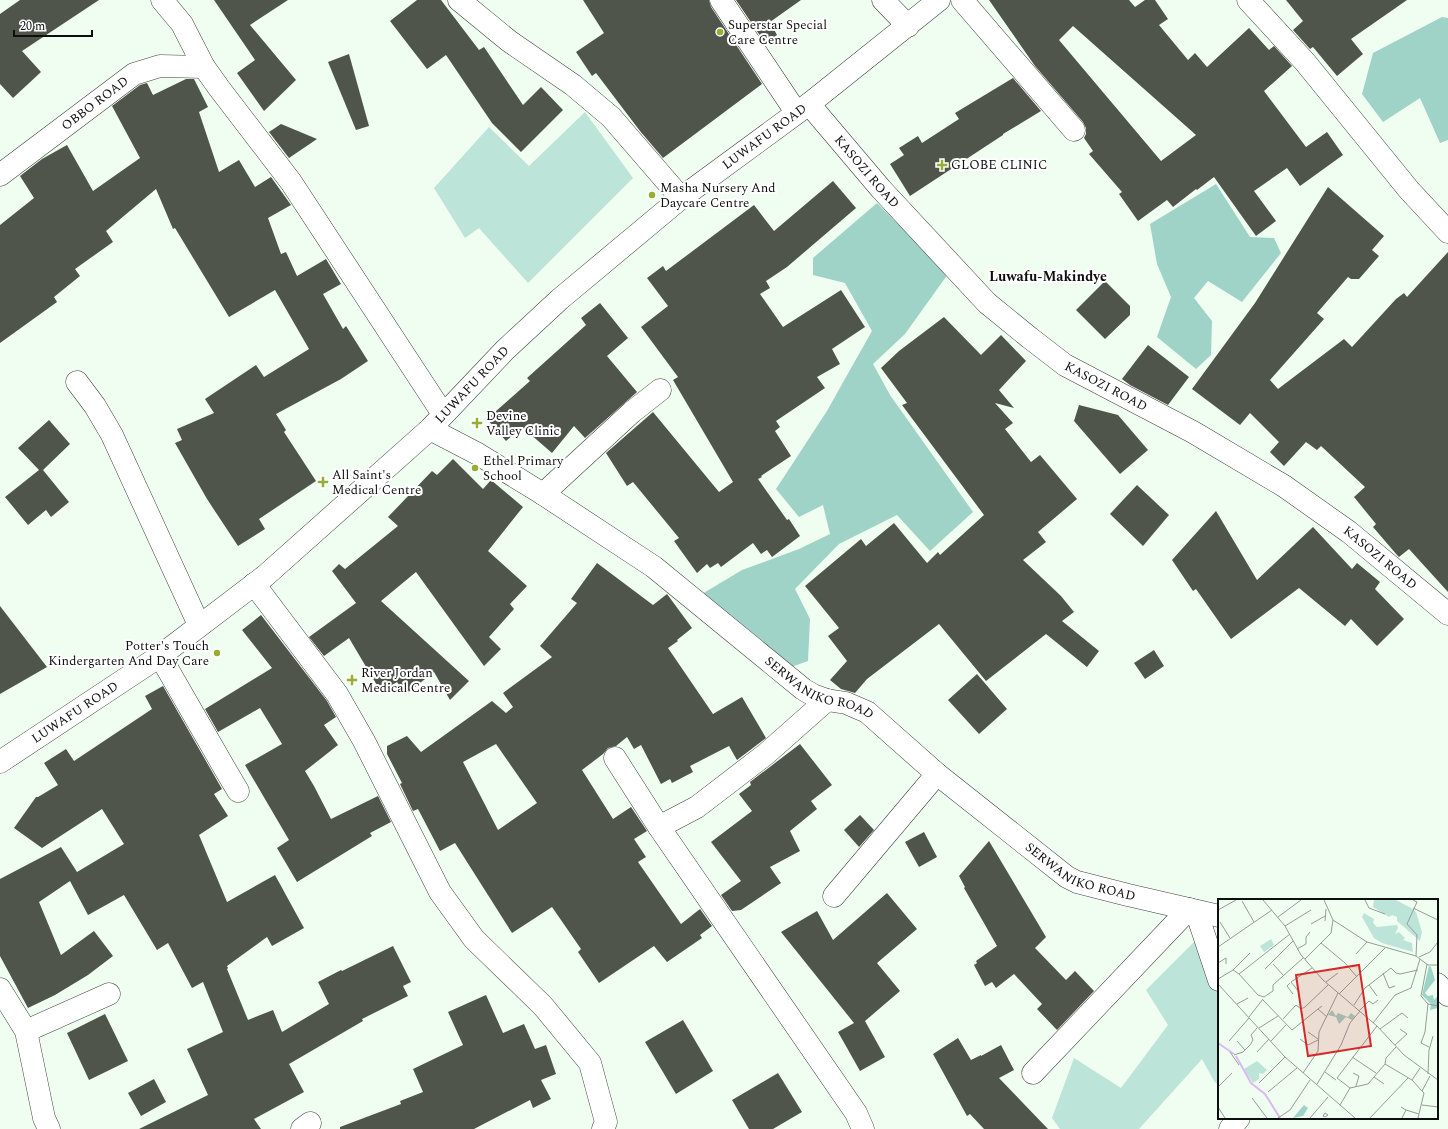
<svg xmlns="http://www.w3.org/2000/svg" width="1448" height="1129" font-family="Spectral,serif">
	<style>
		.green { fill: #bde4d9 }
		.forest { fill: #9fd3c7 }
		.building { fill: #4f554b; fill-rule: evenodd }
		.lines { fill: none; stroke-linecap: round; stroke-linejoin: round }
		.minor-casing { stroke: #414141; stroke-width: 23 }
		.tertiary-casing { stroke: #414141; stroke-width: 23 }
		.minor { stroke: #fff; stroke-width: 22 }
		.tertiary { stroke: #fff; stroke-width: 22 }
		.poi-dot { fill: #98ad36; stroke: #fff; stroke-width: 1.5 }
		.labels { text-anchor: middle; dominant-baseline: central; stroke-width: 4; stroke-linejoin: round; paint-order: stroke }
		.poi-label { font-size: 13px; fill: #0e0e0e; stroke: #fff; text-anchor: start }
		.street-label { font-size: 13px; fill: #0e0e0e; stroke: #fff }
		.neighbourhood-label { font-size: 14px; font-weight: bold; fill: #0e0e0e; stroke: #fff }
		.inset-river { fill: none; stroke: #dabaef; stroke-width: 2 }
		.inset-road { fill: none; stroke: #969d96; stroke-width: 1 }
		.view { fill: #d62828; fill-opacity: 0.15; stroke: #d62828; stroke-width: 2 }
		.inset-edge { fill: none; stroke: #0e0e0e; stroke-width: 2 }
	</style>
	<rect width="100%" height="100%" fill="#f0fdf1"/>
	<!-- green -->
	<g class="green">
		<polygon points="585,112 633,178 528,283 479,228 465,238 434,188 489,127 529,166"/>
		<polygon points="1196,940 1219,994 1219,1086 1214,1081 1202,1059 1139,1129 1060,1129 1052,1118 1074,1058 1121,1088 1168,1025 1146,990"/>
	</g>
	<!-- forest -->
	<g class="forest">
		<polygon points="1442,17 1448,18 1448,140 1440,143 1420,98 1383,122 1362,94 1373,53"/>
		<polygon points="1216,184 1250,237 1274,238 1281,253 1242,302 1208,281 1194,298 1212,321 1211,355 1196,369 1157,337 1171,297 1157,264 1150,224"/>
		<polygon points="877,203 948,274 905,334 873,364 890,395 973,512 930,551 897,515 839,544 795,589 810,619 808,661 791,667 702,594 742,570 799,549 830,534 823,505 799,517 776,489 827,411 846,377 872,331 845,283 813,275 813,258"/>
	</g>
	<!-- building -->
	<g class="building">
		<polygon points="20,0 99,0 22,51 41,72 13,98 0,84 0,14"/>
		<polygon points="214,0 288,0 250,25 296,80 264,111 237,73 255,60"/>
		<polygon points="417,0 441,0 479,50 484,47 523,105 541,87 563,110 521,152 492,123 446,55 427,69 390,21"/>
		<polygon points="583,0 709,0 711,7 762,84 663,158 640,131 596,73 592,76 576,52 604,33"/>
		<polygon points="736,0 801,0 770,22 777,35 765,43"/>
		<path d="M989 0H1129L1135 7 1145 0H1155L1168 19 1159 25 1188 60 1195 53 1207 67 1249 28 1269 50 1274 46 1292 66 1264 91 1306 147 1327 132 1343 155 1300 186 1287 168 1254 191 1276 221 1256 236 1214 177 1197 190 1196 189 1173 207 1167 200 1138 221 1119 194 1122 192 1089 154 1093 151 1084 138 1086 134V128L1083 122 1035 66ZM1073 26 1196 135 1161 161 1059 40Z"/>
		<polygon points="1286,0 1407,0 1351,39 1363,54 1337,76 1313,47 1310,49 1293,30 1303,21"/>
		<polygon points="349,54 369,126 356,130 328,62"/>
		<polygon points="1013,78 1041,111 1003,134 1003,135 910,196 890,164 904,155 899,148 918,136 922,143 959,119 955,113"/>
		<polygon points="186,79 194,79 208,107 199,112 219,172 239,160 255,187 271,177 291,205 268,218 281,254 286,252 297,276 326,259 341,284 323,294 343,329 346,326 368,361 341,379 276,414 286,430 284,432 316,481 259,519 265,529 238,546 207,499 175,443 182,440 177,429 214,413 205,399 256,365 264,377 309,349 275,290 229,317 175,228 173,229 156,189 106,231 113,242 75,269 80,276 54,297 57,302 0,343 0,225 34,198 20,176 42,159 67,145 93,191 140,158 112,106 140,85 147,83 153,95"/>
		<polygon points="281,124 317,139 289,158 269,132"/>
		<polygon points="833,181 856,208 787,267 766,281 770,288 760,294 783,327 841,290 865,327 832,349 840,364 817,377 825,388 776,421 780,427 775,431 791,456 761,476 762,477 758,479 787,520 789,519 800,536 772,557 767,550 761,554 753,543 721,567 718,563 710,568 707,564 697,573 674,541 679,538 633,482 627,486 606,453 653,412 719,492 733,482 673,380 678,377 641,327 668,306 647,278 663,266 666,271 754,205 774,231"/>
		<polygon points="1328,187 1384,236 1372,250 1379,256 1359,279 1351,279 1348,277 1317,313 1324,319 1270,380 1278,389 1344,339 1352,347 1396,299 1404,293 1407,297 1448,252 1448,592 1409,549 1399,557 1397,555 1373,527 1376,524 1354,497 1365,487 1321,446 1317,450 1306,442 1284,466 1270,452 1279,442 1250,413 1240,425 1192,389 1255,303"/>
		<polygon points="1105,281 1130,306 1130,315 1105,339 1076,310"/>
		<polygon points="600,303 628,338 607,356 637,392 585,438 574,426 552,453 522,427 506,441 487,419 530,381 527,378 586,325 581,318"/>
		<polygon points="944,317 981,355 1001,335 1026,361 999,390 1014,408 995,403 1013,423 1005,429 1031,462 1040,455 1077,499 1038,532 1046,542 1023,560 1061,596 1074,612 1062,621 1099,651 1087,667 1046,634 986,681 939,624 867,679 855,693 841,689 830,680 847,661 828,636 839,628 805,586 861,539 866,546 894,523 927,563 938,552 940,555 984,515 902,405 907,403 881,368 899,351"/>
		<polygon points="1148,345 1189,377 1168,405 1130,385 1122,379"/>
		<polygon points="1079,405 1118,415 1148,450 1120,474 1074,421"/>
		<polygon points="49,420 70,444 43,470 69,502 51,517 46,510 28,525 5,497 39,470 18,448"/>
		<polygon points="453,459 483,489 491,480 523,507 488,551 527,586 510,604 514,609 489,637 501,649 484,666 416,572 381,601 469,681 450,700 434,672 406,694 397,682 381,692 349,638 324,656 309,637 356,603 332,571 339,564 345,569 398,526 388,517 432,471 437,475"/>
		<polygon points="1137,485 1169,515 1143,546 1110,514"/>
		<polygon points="1216,511 1257,580 1313,527 1352,569 1357,563 1380,582 1375,589 1404,619 1377,646 1351,619 1345,626 1299,588 1231,639 1196,589 1193,591 1172,560"/>
		<path d="M597 563 653 605 667 594 692 628 677 640 678 641 668 648 713 714 742 697 766 738 737 760 729 746 690 766 693 772 672 783 670 779 661 784 641 745 634 749 627 737 616 746 608 748 603 754 582 770 613 819 631 807 647 831 634 839 646 857 638 862 681 924 700 909 712 926 700 935 702 938 667 962 654 946 599 983 578 952 581 949 552 907 512 933 455 843 440 851 418 809 413 811 400 784 402 783 387 754V746L407 736 421 752 492 701 506 713 513 707 503 693 552 657 540 646 577 603 571 599ZM496 744 537 803 498 830 463 762Z"/>
		<polygon points="0,606 47,667 0,694"/>
		<polygon points="261,615 327,701 336,717 324,725 338,745 305,771 314,786 331,819 378,796 391,822 370,833 372,836 297,882 277,848 289,840 245,765 282,744 260,708 218,732 205,709 272,668 242,630"/>
		<polygon points="1154,650 1164,666 1145,679 1134,663"/>
		<polygon points="977,674 1007,709 979,734 948,700"/>
		<polygon points="163,686 222,789 214,794 228,816 199,835 227,902 275,875 304,928 272,946 267,937 227,966 228,968 227,969 248,1020 273,1010 282,1032 329,1004 318,982 341,970 342,971 393,946 411,982 403,986 408,996 362,1019 363,1021 289,1064 304,1092 254,1119 261,1129 139,1129 208,1095 187,1049 223,1032 203,982 192,988 168,943 157,950 124,895 88,915 70,881 39,902 61,955 94,931 113,956 88,975 55,995 28,1008 0,956 0,879 61,847 77,872 124,844 102,809 42,848 14,828 36,797 38,797 58,785 44,763 66,749 74,761 152,709 145,696"/>
		<polygon points="800,744 832,785 811,801 817,809 790,831 800,851 770,867 781,883 741,910 732,911 721,895 741,881 711,842 752,811 739,794 751,785 750,782"/>
		<polygon points="860,815 874,830 859,847 844,830"/>
		<polygon points="924,832 937,857 919,867 905,842"/>
		<polygon points="989,841 1046,937 1035,948 1066,980 1075,971 1094,991 1057,1030 1037,1009 1042,1004 1014,974 996,988 992,982 985,986 974,965 977,963 976,961 997,946 964,888 965,887 959,876"/>
		<polygon points="887,893 917,929 877,963 900,991 865,1021 885,1057 860,1071 838,1032 854,1023 781,932 817,911 833,940"/>
		<polygon points="486,995 503,1033 524,1024 535,1049 546,1045 556,1074 541,1080 551,1099 533,1108 530,1100 474,1129 340,1129 340,1127 401,1104 400,1101 423,1092 413,1069 463,1045 448,1012"/>
		<polygon points="105,1014 128,1061 89,1080 67,1033"/>
		<polygon points="683,1020 713,1071 676,1094 645,1042"/>
		<polygon points="958,1038 971,1060 981,1055 981,1056 1001,1045 1014,1070 999,1078 1048,1129 984,1129 970,1114 967,1116 933,1054"/>
		<polygon points="778,1073 802,1112 773,1129 749,1129 732,1100"/>
		<polygon points="154,1079 166,1102 141,1116 128,1093"/>
	</g>
	<g class="lines">
		<defs>
			<g id="minor">
				<polyline points="162,0 182,24 204,67 219,88 291,182 443,414"/>
				<polyline points="459,0 509,41 573,85 611,117 681,198"/>
				<polyline points="721,0 796,112"/>
				<polyline points="883,0 908,26"/>
				<polyline points="962,0 1074,130"/>
				<polyline points="1248,0 1305,62 1409,190 1448,232"/>
				<path id="s1" d="M809 104 881 189 987 303 1030 338 1065 365 1193 432 1284 486 1349 532 1448 614"/>
				<path id="s2" d="M0 175 134 74 160 66 204 67"/>
				<polyline points="77,382 95,406 112,435 199,625"/>
				<path id="s3" d="M430 429 478 454 543 494 654 567 803 689 813 695 827 700 846 703 867 712 937 774 1067 877 1077 882 1128 895 1219 916"/>
				<polyline points="543,494 632,412 660,390"/>
				<polyline points="254,584 337,694 364,741 440,892 474,939 543,1006 590,1063 606,1122 603,1129"/>
				<polyline points="160,656 225,769 238,791"/>
				<polyline points="615,758 659,827 697,807 766,754 827,700"/>
				<polyline points="659,827 856,1113 863,1129"/>
				<polyline points="834,896 937,774"/>
				<polyline points="1196,911 1219,980"/>
				<polyline points="1437,984 1448,995"/>
				<polyline points="0,989 26,1031 44,1118 49,1129"/>
				<polyline points="26,1031 109,994"/>
				<polyline points="1033,1073 1189,909"/>
				<polyline points="302,1129 310,1123"/>
				<polyline points="1230,1129 1239,1118"/>
			</g>
			<g id="tertiary">
				<path id="s4" d="M0 762 160 656 265 576 430 429 505 350 560 299 681 198 809 104 939 0"/>
			</g>
		</defs>
		<!-- minor casing -->
		<use href="#minor" class="minor-casing"/>
		<!-- tertiary casing -->
		<use href="#tertiary" class="tertiary-casing"/>
		<!-- minor -->
		<use href="#minor" class="minor"/>
		<!-- tertiary -->
		<use href="#tertiary" class="tertiary"/>
	</g>
	<!-- markers -->
	<g class="poi-dot">
		<circle cx="720" cy="32" r="4"/>
		<path d="M940 159h4v4h4v4h-4v4h-4v-4h-4v-4h4z"/>
		<circle cx="652" cy="195" r="4"/>
		<path d="M475 417h4v4h4v4h-4v4h-4v-4h-4v-4h4z"/>
		<circle cx="475" cy="468" r="4"/>
		<path d="M321 476h4v4h4v4h-4v4h-4v-4h-4v-4h4z"/>
		<circle cx="217" cy="653" r="4"/>
		<path d="M350 674h4v4h4v4h-4v4h-4v-4h-4v-4h4z"/>
	</g>
	<g class="labels">
		<!-- poi labels -->
		<g class="poi-label">
			<text x="728" y="25">Superstar Special<tspan x="728" dy="15">Care Centre</tspan></text>
			<text x="951" y="165">GLOBE CLINIC</text>
			<text x="660" y="188">Masha Nursery And<tspan x="660" dy="15">Daycare Centre</tspan></text>
			<text x="486" y="416">Devine<tspan x="486" dy="15">Valley Clinic</tspan></text>
			<text x="483" y="461">Ethel Primary<tspan x="483" dy="15">School</tspan></text>
			<text x="332" y="475">All Saint's<tspan x="332" dy="15">Medical Centre</tspan></text>
			<text x="209" y="646" text-anchor="end">Potter's Touch<tspan x="209" dy="15">Kindergarten And Day Care</tspan></text>
			<text x="361" y="673">River Jordan<tspan x="361" dy="15">Medical Centre</tspan></text>
		</g>
		<!-- street labels -->
		<g class="street-label">
			<text stroke="none"><textPath href="#s2" startOffset="119">OBBO ROAD</textPath></text>
			<text stroke="none"><textPath href="#s4" startOffset="990">LUWAFU ROAD</textPath></text>
			<text stroke="none"><textPath href="#s1" startOffset="89">KASOZI ROAD</textPath></text>
			<text stroke="none"><textPath href="#s4" startOffset="606">LUWAFU ROAD</textPath></text>
			<text stroke="none"><textPath href="#s1" startOffset="413">KASOZI ROAD</textPath></text>
			<text stroke="none"><textPath href="#s1" startOffset="737">KASOZI ROAD</textPath></text>
			<text stroke="none"><textPath href="#s3" startOffset="470">SERWANIKO ROAD</textPath></text>
			<text stroke="none"><textPath href="#s4" startOffset="90">LUWAFU ROAD</textPath></text>
			<text stroke="none"><textPath href="#s3" startOffset="794">SERWANIKO ROAD</textPath></text>
		</g>
		<!-- neighbourhood labels -->
		<g class="neighbourhood-label">
			<text x="1048" y="276">Luwafu-Makindye</text>
		</g>
	</g>
	<!-- overview -->
	<g transform="translate(1218 899)">
		<rect width="220" height="220" fill="#f0fdf1"/>
		<path d="M156 1H178L193 9 198 13 204 33 202 42 179 22V18L174 16 171 18 155 8ZM146 14 156 20 155 24 159 28 179 26 180 29 177 35 181 33 187 39 185 41 194 44 195 53 164 44 156 39 144 18ZM53 40 56 46 46 53 42 47ZM39 162 49 171 45 175 41 174V180L35 184 26 170Z" fill="#bde4d9"/>
		<path d="M211 67 213 68 217 81 207 94 210 97 215 96 216 101 220 97V109L212 111 213 105 204 96ZM114 111 118 117 120 114 130 118 133 114 137 117 134 121 128 118 121 125 118 118 110 116ZM86 206 90 209 85 217 75 219Z" fill="#9fd3c7"/>
		<path class="inset-river" d="M0 144 16 155M18 157 33 184 47 195 62 219"/>
		<path class="inset-road" d="M45 1 67 27 83 56 105 81 159 127 186 156 220 181M106 1 115 21 149 43 198 57 210 66H220M147 1 151 9 167 15M195 1 199 3 189 25 199 36 198 57M24 2 36 23M195 9 220 21M0 11 18 1M60 18 83 1M107 22 108 10M2 23 12 39M93 25 107 17M67 27 93 11M103 44 127 64 139 78M0 48 54 11M79 50 88 45V38L92 33M138 55 149 43M201 58 212 53 220 43M87 60 113 34 115 21M0 64 8 59V65M55 65 66 77M209 65 203 97 210 105 220 107M47 70 75 42M15 71 32 54M165 74 171 89 177 87M21 75 40 96 46 98 55 92V86L85 59M0 80 15 71 21 75 72 35M108 83 120 74M72 84 69 87 75 95M0 85 67 158 137 219M151 86 159 97M81 93 73 83 94 69M121 95 167 49M45 101 74 131 100 110M19 105 30 99M210 105 207 133 203 144 211 148M136 106 147 89 173 69 178 74 182 75 200 71M104 107 100 110 109 118M141 112 151 102 155 105 160 101M31 118 45 100M65 120 78 106 83 110 87 108 110 86M155 124 177 96 193 89 202 60M41 129 60 117M162 130 184 114 190 119M90 133 100 140M82 140 90 146 100 141M11 142 31 119M19 142 27 151M53 142 68 126M177 146 189 135 182 130M12 153 21 166M39 153 51 140M16 156 25 153 32 146 35 141 33 136 39 129M134 158 158 174M167 165 194 181M202 169 194 181 204 192M107 173 118 181M85 174 100 152 101 133 120 94M135 174 141 177 138 187M210 175 211 151 215 137M156 178 166 185M41 184 67 158M99 185 123 146 132 124 142 112M0 188 14 174M132 189 119 179 159 127M132 189 150 185 167 165 168 159 178 148M50 193 79 169M34 199 49 219M122 206 132 189M204 206 220 208M0 208 7 219M183 208 188 211 184 219M188 211 201 215M107 214 110 216 107 218 105 217ZM60 219 72 211 92 181M92 219 110 198M152 219 190 179M200 219 206 194 204 192 212 177"/>
		<path class="view" d="M141 66 153 147 90 157 78 76Z"/>
		<rect width="220" height="220" class="inset-edge"/>
	</g>
	<!-- scale -->
	<path d="M14 30v6h78v-6" fill="none" stroke="#0e0e0e" stroke-width="2"/>
	<text x="20" y="30" font-size="12" fill="#0e0e0e" stroke="#ffffff" stroke-width="3" paint-order="stroke">20 m</text>
</svg>
